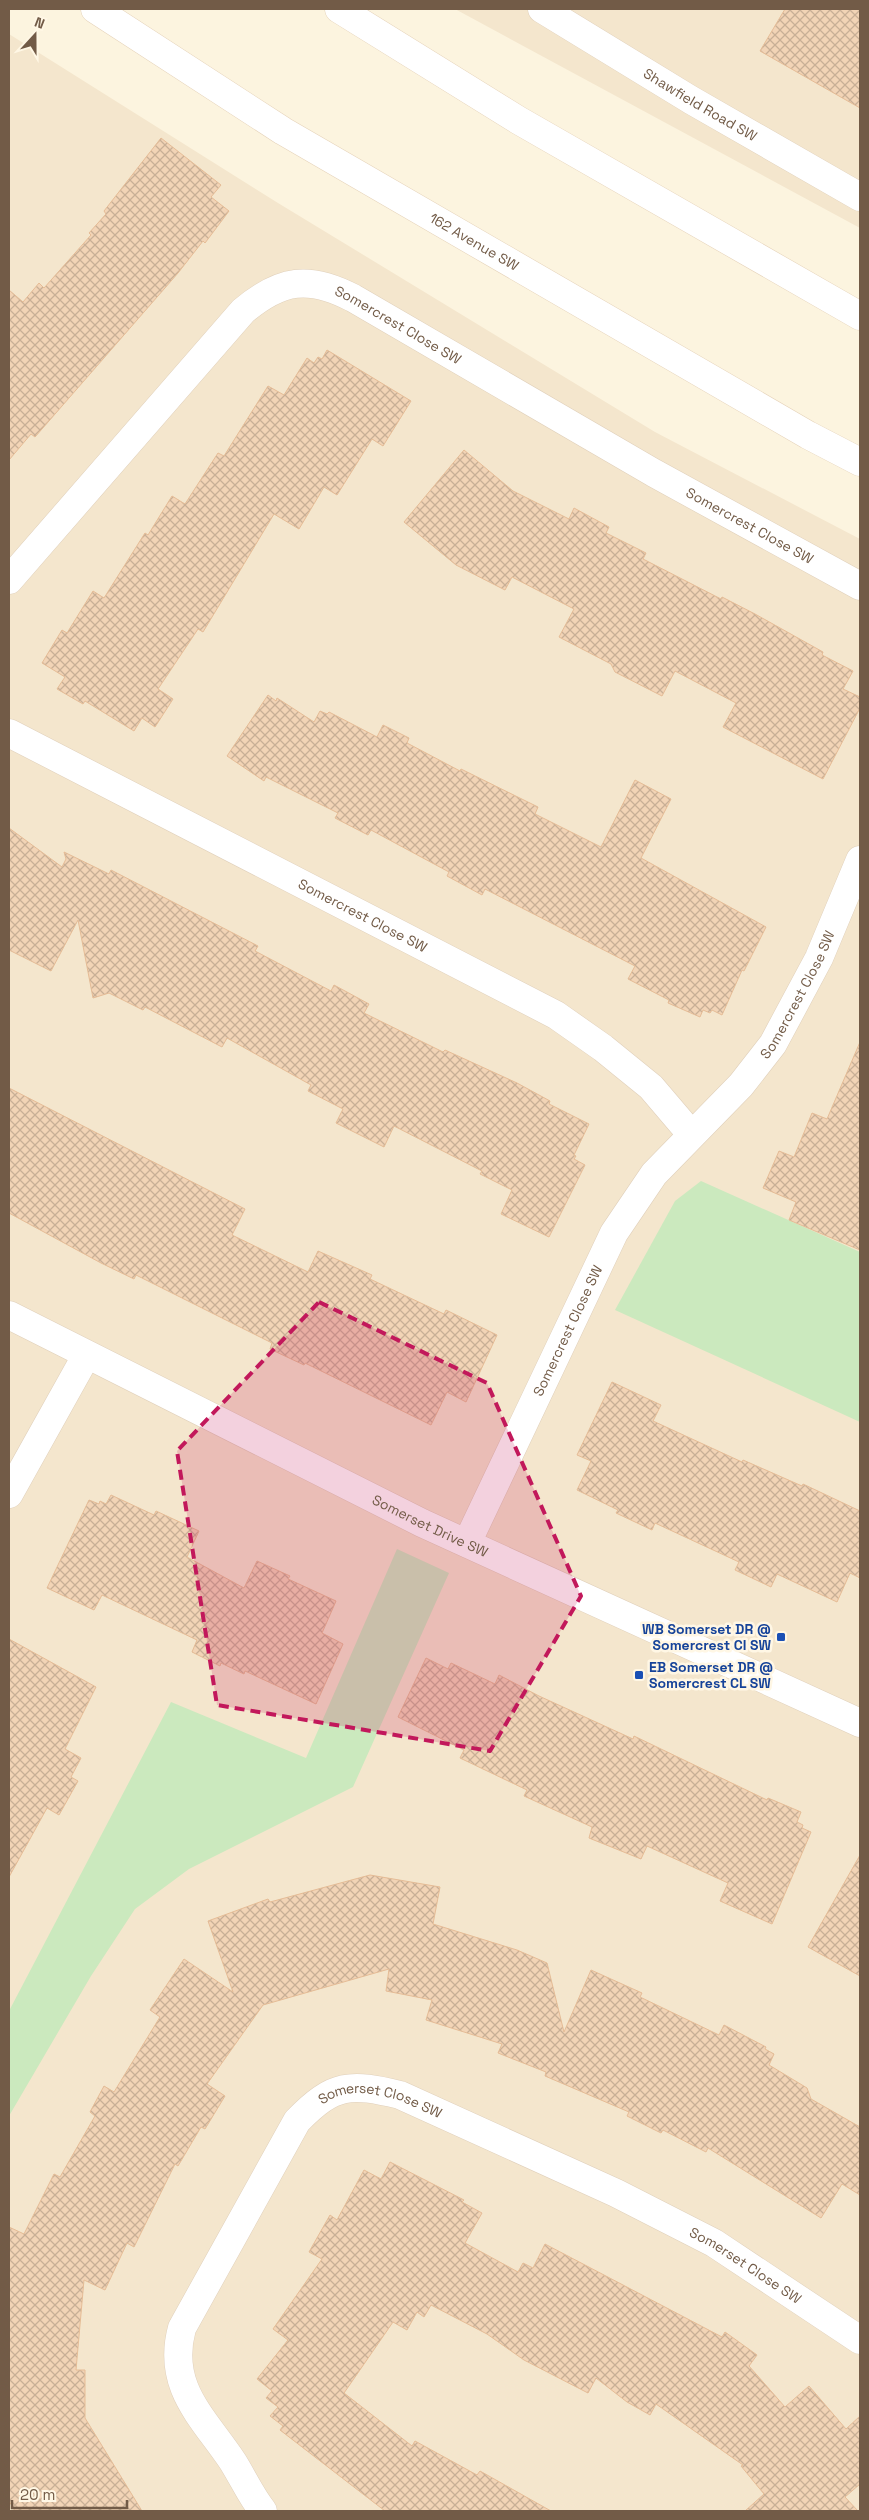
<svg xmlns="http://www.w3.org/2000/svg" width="869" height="2520" font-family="'Space Grotesk',sans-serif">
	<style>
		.residential { fill: #f4e6cd }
		.green { fill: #cbe9be }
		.building { fill: url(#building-cross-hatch); stroke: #e5bc96 }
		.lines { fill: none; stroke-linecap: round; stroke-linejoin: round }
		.minor-casing { stroke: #e0d0bb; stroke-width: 29 }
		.tertiary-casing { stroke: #e0d0bb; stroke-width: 29 }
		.secondary-casing { stroke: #e5d2b9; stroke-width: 29 }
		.minor { stroke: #fff; stroke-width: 28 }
		.tertiary { stroke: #fff; stroke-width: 28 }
		.secondary { stroke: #fff; stroke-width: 28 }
		.marked { fill: #c2185b; fill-opacity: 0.2; stroke: #c2185b; stroke-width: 4; stroke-dasharray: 10 6; stroke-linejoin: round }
		.transit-dot { fill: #1a4fb4; stroke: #fff7e5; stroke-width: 2 }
		.labels { text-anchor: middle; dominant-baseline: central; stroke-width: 5; stroke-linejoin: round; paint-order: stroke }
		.street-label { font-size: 14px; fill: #725b47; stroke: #fff7e5 }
		.transit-label { font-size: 14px; font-weight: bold; fill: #164399; stroke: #fff7e5; text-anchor: end }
	</style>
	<defs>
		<pattern id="building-cross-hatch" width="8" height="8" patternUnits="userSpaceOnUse" patternTransform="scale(1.25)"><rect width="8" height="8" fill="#f2d4b6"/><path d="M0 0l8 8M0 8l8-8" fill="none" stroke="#c8af96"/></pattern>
	</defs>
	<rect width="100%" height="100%" fill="#fcf4df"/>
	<!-- residential -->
	<g class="residential">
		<polygon points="455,9 860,9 860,228"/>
		<polygon points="9,34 278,203 655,432 860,539 860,2511 9,2511"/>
	</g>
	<!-- green -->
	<g class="green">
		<polygon points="701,1181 860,1252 860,1422 615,1310 675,1201"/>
		<polygon points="397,1549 449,1573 353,1787 189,1869 135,1909 91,1976 9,2116 9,2011 171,1702 306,1758"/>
	</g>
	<!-- building -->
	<g class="building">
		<polygon points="785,9 860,9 860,108 760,51"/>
		<polygon points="161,138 221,185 211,197 229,211 205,243 203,241 178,273 35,437 31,434 9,460 9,290 23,302 39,283 44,288 91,235 89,233 106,214 104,211"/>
		<polygon points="327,350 411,401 383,446 372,439 337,495 324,487 299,529 274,514 203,632 198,629 158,689 173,699 155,727 142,718 134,731 85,701 83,704 57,689 65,677 42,663 62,630 67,633 93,591 104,598 145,533 148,535 172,496 185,504 218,453 224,456 268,386 284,395 307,358 314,363 318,357 322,359"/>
		<polygon points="464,450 513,491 569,519 574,508 609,527 606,533 646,553 643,559 721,599 722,597 755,614 823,652 822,655 853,671 843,689 860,697 860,708 823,779 723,727 736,703 675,671 662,696 615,672 611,664 559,637 574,609 512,577 505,590 456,565 404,522"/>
		<polygon points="268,695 276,701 277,698 314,722 320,711 327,714 329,712 377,737 383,725 409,738 407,743 460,771 461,769 538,807 535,814 601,847 635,780 671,799 641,858 766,927 744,971 742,970 722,1015 712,1010 710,1013 703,1010 700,1017 668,1003 669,1000 628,979 635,966 485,889 482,895 447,876 449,872 371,830 368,835 335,818 338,813 266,777 264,781 227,756"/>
		<polygon points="9,828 62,867 66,859 64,852 109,874 111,870 258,946 255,951 331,991 334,985 369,1004 364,1013 443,1052 445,1050 517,1083 550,1101 549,1104 589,1124 574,1155 576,1156 574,1159 585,1165 549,1237 501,1214 512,1190 480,1174 482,1171 394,1126 384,1147 336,1123 343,1109 308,1091 311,1085 227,1038 222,1047 145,1007 143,1010 109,993 93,998 78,920 51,971 9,950"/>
		<polygon points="860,1042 860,1250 789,1220 796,1202 763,1188 779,1151 794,1157 812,1113 827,1119"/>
		<polygon points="9,1088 245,1209 232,1235 308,1272 318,1251 372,1275 370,1279 444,1314 446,1310 497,1335 466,1402 447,1392 431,1425 305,1363 304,1365 270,1349 272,1343 136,1275 134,1279 101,1263 9,1213"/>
		<polygon points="612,1382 661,1405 653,1421 742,1462 743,1460 802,1486 803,1484 860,1511 860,1578 850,1573 837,1602 777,1574 771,1587 735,1570 739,1562 655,1523 652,1530 616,1513 618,1510 577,1490 591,1461 577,1455"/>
		<polygon points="111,1495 154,1515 156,1511 199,1531 187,1557 244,1588 257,1561 290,1576 288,1579 336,1601 322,1633 343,1644 316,1704 245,1671 244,1674 221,1663 220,1666 192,1652 197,1640 102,1595 94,1610 47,1588 89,1500 99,1504 100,1501 106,1504"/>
		<polygon points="9,1639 96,1687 65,1749 81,1758 71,1777 78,1781 59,1815 47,1808 9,1877"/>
		<polygon points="426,1658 448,1669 451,1663 495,1684 499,1675 539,1696 633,1739 634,1736 767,1800 768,1798 801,1812 797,1822 803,1825 802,1828 811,1832 772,1924 720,1901 728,1883 647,1846 641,1859 589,1838 592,1827 524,1796 527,1790 460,1758 464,1750 398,1717"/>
		<polygon points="860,1855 860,1976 808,1947"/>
		<polygon points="370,1875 440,1887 433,1924 517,1950 547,1963 564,2032 591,1970 642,1993 640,1997 719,2035 724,2025 766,2047 765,2049 774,2054 769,2065 807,2088 811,2099 860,2127 860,2195 842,2184 821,2218 708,2148 706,2152 663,2130 661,2133 627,2116 629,2112 545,2076 546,2072 498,2053 502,2044 426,2020 432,2000 386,1991 389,1969 263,2005 207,2084 225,2096 205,2129 201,2127 178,2166 175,2164 134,2247 127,2243 105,2290 84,2280 76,2370 85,2370 85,2418 142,2511 15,2511 9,2501 9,2227 24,2234 54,2174 60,2177 95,2116 90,2112 104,2086 114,2092 160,2017 150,2010 184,1959 233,1992 208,1921 268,1899 270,1902"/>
		<polygon points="390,2162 464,2200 462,2202 482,2213 465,2243 518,2272 523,2263 533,2268 545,2244 722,2337 725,2332 757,2355 749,2366 785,2407 809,2386 846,2429 860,2416 860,2484 845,2497 858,2511 745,2511 764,2494 741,2466 743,2465 656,2404 650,2415 627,2402 596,2378 588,2393 524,2360 487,2334 431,2305 424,2317 417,2312 407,2330 393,2322 344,2393 412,2446 415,2441 477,2475 480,2471 551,2511 385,2511 280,2430 283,2426 270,2416 278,2407 266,2398 272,2391 257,2379 288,2340 273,2329 322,2259 309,2252 330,2215 337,2220 364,2170 381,2179"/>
	</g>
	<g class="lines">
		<defs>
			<g id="minor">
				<path id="s1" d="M542 9 691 100 860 197"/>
				<path id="s2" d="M9 580 243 311C281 279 309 275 353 298L654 473 860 586"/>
				<path id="s3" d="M9 733 556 1015 603 1048 651 1087 691 1134"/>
				<polyline points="9,1494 86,1356"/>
				<path id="s4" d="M467 1543 614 1233 654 1174 741 1085 773 1044 819 958 860 860"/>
				<path id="s5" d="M263 2511C251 2496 243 2478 233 2462 203 2417 166 2387 182 2328L297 2121C334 2083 350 2083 400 2095L616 2193 714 2243 860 2340"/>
			</g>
			<g id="tertiary">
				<path id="s6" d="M9 1315 422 1523 860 1723"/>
			</g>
			<g id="secondary">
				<path id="s7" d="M95 9 283 131 808 435 860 462"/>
				<polyline points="339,9 518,120 860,316"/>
			</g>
		</defs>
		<!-- minor casing -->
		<use href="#minor" class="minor-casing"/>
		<!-- tertiary casing -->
		<use href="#tertiary" class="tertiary-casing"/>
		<!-- secondary casing -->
		<use href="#secondary" class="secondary-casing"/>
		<!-- minor -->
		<use href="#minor" class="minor"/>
		<!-- tertiary -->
		<use href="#tertiary" class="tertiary"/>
		<!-- secondary -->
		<use href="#secondary" class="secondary"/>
	</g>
	<!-- marked area -->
	<path class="marked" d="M319 1302 487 1383 581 1596 490 1751 217 1705 177 1451Z"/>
	<!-- markers -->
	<g class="transit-dot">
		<rect x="776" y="1632" width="10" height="10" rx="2.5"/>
		<rect x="634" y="1670" width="10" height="10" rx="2.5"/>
	</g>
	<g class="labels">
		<!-- street labels -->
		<g class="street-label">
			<text stroke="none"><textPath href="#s1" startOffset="185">Shawfield Road SW</textPath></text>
			<text stroke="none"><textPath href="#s7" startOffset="445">162 Avenue SW</textPath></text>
			<text stroke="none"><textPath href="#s2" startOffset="529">Somercrest Close SW</textPath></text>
			<text stroke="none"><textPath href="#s2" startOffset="934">Somercrest Close SW</textPath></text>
			<text stroke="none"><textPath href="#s3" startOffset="398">Somercrest Close SW</textPath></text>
			<text stroke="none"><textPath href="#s4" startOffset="646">Somercrest Close SW</textPath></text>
			<text stroke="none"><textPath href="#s4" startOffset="235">Somercrest Close SW</textPath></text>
			<text stroke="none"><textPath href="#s6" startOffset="471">Somerset Drive SW</textPath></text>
			<text stroke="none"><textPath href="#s5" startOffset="539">Somerset Close SW</textPath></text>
			<text stroke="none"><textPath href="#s5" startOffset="944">Somerset Close SW</textPath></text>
		</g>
		<!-- transit labels -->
		<g class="transit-label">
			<text x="771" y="1629">WB Somerset DR @<tspan x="771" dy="16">Somercrest CI SW</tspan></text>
			<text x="649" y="1667" text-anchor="start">EB Somerset DR @<tspan x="649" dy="16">Somercrest CL SW</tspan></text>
		</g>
	</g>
	<!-- border -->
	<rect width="869" height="2520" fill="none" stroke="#725b47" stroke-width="20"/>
	<!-- north arrow -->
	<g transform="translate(35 35) rotate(21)" stroke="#fff7e5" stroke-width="4" paint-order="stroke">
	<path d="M0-4L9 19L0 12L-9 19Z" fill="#725b47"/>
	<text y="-8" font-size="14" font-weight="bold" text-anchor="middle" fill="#725b47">N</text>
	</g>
	<!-- scale -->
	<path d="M12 2500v8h115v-8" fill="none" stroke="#725b47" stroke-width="2.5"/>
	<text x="20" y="2500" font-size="15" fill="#725b47" stroke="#fff7e5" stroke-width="4" paint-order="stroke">20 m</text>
</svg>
